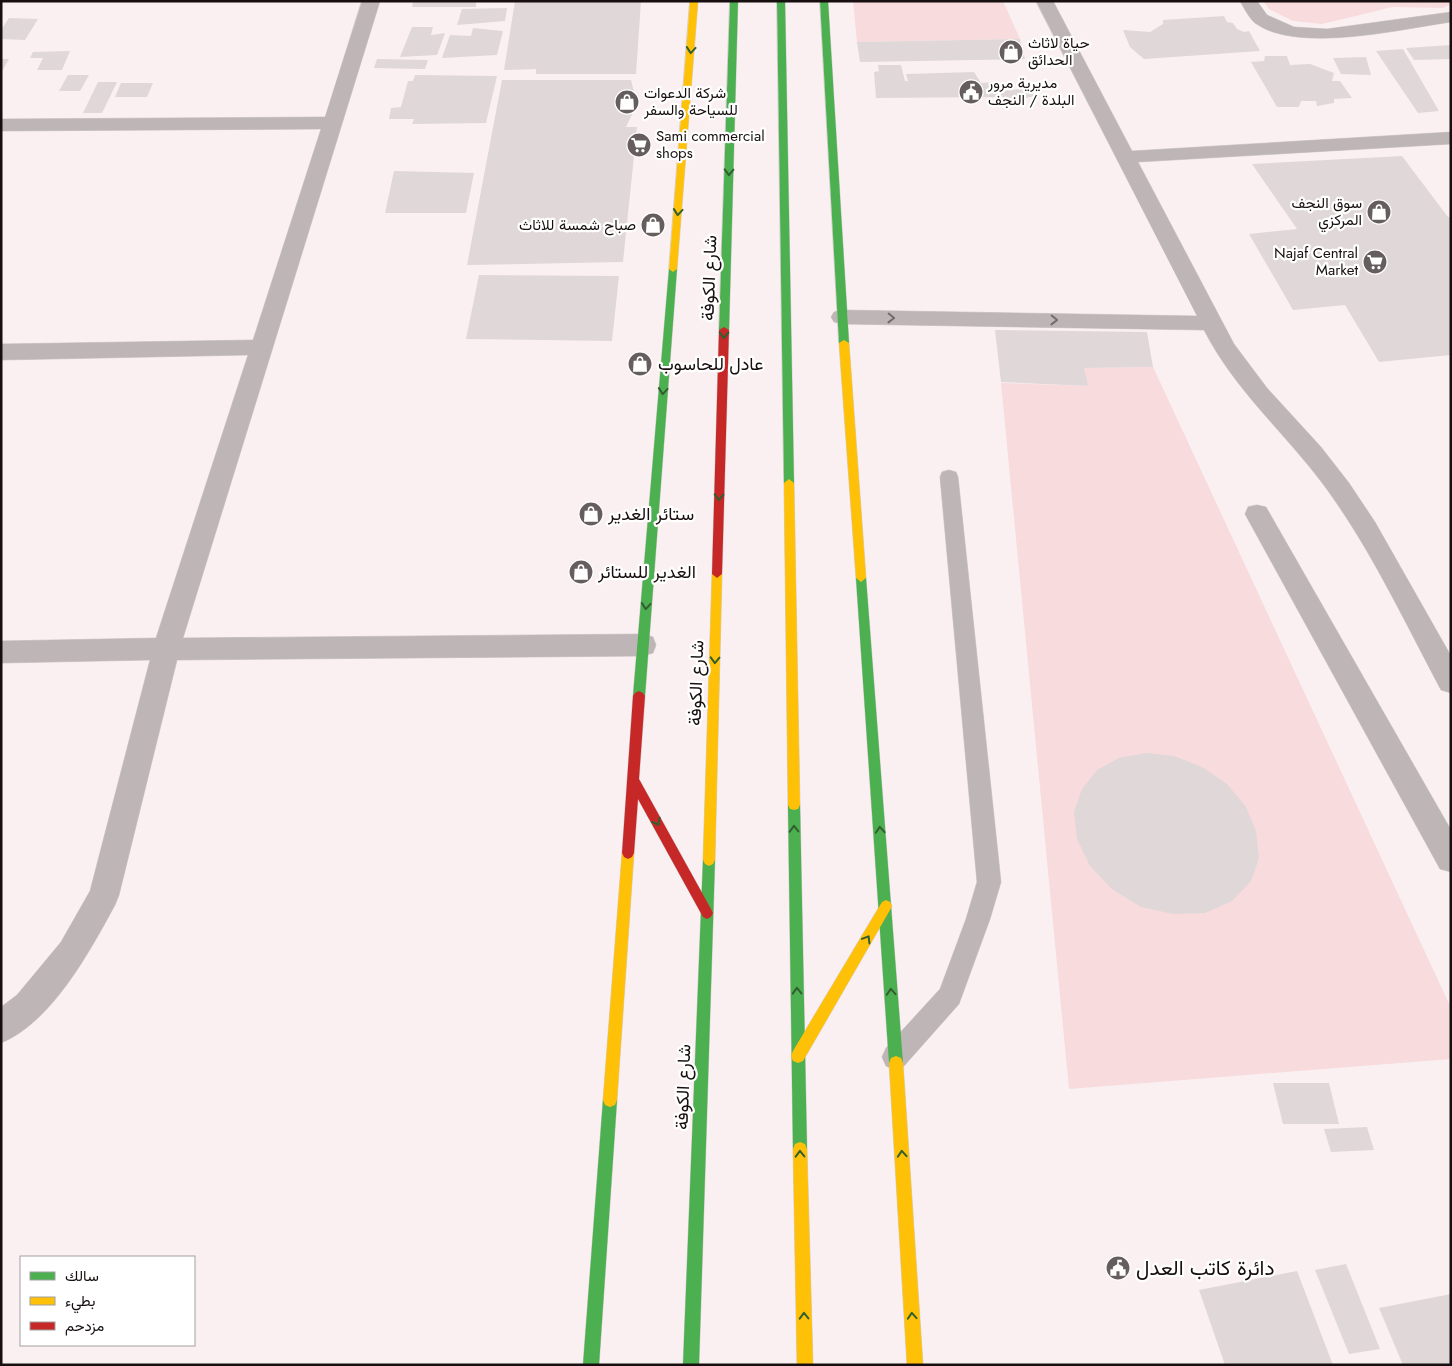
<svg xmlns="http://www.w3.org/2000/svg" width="1452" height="1366" font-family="Jost,Vazirmatn,sans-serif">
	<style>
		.green { fill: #f7dbdd }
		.building { fill: #e0d7d8 }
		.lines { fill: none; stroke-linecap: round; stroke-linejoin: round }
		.lane-casing { stroke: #d5cdcf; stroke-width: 1 }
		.street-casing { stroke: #d5cdcf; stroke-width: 1 }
		.fast-casing { stroke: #d5cdcf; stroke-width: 1 }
		.slow-casing { stroke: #d5cdcf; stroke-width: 1 }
		.jam-casing { stroke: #d5cdcf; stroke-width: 1 }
		.lane { fill: #beb6b6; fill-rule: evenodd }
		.street { fill: #beb6b6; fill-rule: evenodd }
		.fast { fill: #4caf50; fill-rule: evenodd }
		.slow { fill: #ffc107; fill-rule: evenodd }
		.jam { fill: #c62828; fill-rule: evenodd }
		.oneway { stroke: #325f30 }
		.oneway2 { stroke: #736b6b }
		.labels { text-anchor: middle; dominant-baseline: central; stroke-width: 4.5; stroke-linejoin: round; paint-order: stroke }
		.far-poi-label { font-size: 15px; fill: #170f0f; stroke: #fff; text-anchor: start }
		.street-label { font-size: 18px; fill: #170f0f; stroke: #fff }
		.poi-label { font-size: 18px; fill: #170f0f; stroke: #fff; text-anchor: start }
		.near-poi-label { font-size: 21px; fill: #170f0f; stroke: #fff; text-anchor: start }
	</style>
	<rect width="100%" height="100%" fill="#faf0f2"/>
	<!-- green -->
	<g class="green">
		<polygon points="853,1 1003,1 1020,39 857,42"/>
		<polygon points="1263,1 1451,1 1451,4 1443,8 1393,7 1322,24 1293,21 1269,9"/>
		<polygon points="1153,367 1451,1008 1451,1059 1069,1089 1001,383 1087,386 1084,368"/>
	</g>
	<!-- building -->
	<g class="building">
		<polygon points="413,1 476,1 476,7 412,7"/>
		<polygon points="515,1 641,1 636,74 536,74 536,69 504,70"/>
		<polygon points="507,8 505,21 457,25 462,9"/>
		<polygon points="1224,16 1227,22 1233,23 1237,29 1244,32 1249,31 1260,51 1144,59 1130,47 1123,30 1150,32 1163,24 1163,20"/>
		<polygon points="9,18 38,19 25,40 1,39 1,30"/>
		<polygon points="412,27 433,27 431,35 445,33 437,55 400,57"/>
		<polygon points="473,28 503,31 497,55 442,58 450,35 471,36"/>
		<polygon points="1020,39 1025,59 860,62 857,42"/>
		<polygon points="1451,45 1451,59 1414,60 1406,48"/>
		<polygon points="1403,49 1414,68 1439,111 1418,113 1376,51"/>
		<polygon points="70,51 62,70 37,70 43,58 30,58 33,52"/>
		<polygon points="1265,56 1287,56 1290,65 1310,64 1334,73 1332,81 1340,81 1352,98 1334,99 1334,103 1317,106 1316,101 1301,101 1299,107 1277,107 1251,62 1264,61"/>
		<polygon points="1366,57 1371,75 1341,74 1333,58"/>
		<polygon points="1,59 9,59 1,73"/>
		<polygon points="377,59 428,60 425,69 374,68"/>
		<polygon points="878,65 901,65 905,81 908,81 906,74 974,72 981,83 996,82 999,91 1032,88 1034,96 1006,103 1002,97 876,98 874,72 879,71"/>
		<polygon points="68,75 89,75 80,91 59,91"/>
		<polygon points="415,75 497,76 486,123 412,124 414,119 389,119 391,108 401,107 408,81 413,81"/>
		<polygon points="502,80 631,80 637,104 626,127 637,127 623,262 467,265"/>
		<polygon points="98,82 117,82 102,113 83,113"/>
		<polygon points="121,83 153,83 147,97 115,97"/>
		<polygon points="1402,156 1448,217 1451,217 1451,355 1379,362 1345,305 1293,310 1249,234 1297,229 1252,164"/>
		<polygon points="394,171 474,173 466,213 385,213"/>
		<polygon points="479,275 619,276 612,341 466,339"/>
		<polygon points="995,330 1147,332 1153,367 1084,368 1088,386 1001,382"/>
		<polygon points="1146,753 1174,756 1202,767 1227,784 1246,807 1256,831 1259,858 1251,881 1232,901 1205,913 1173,914 1141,907 1112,889 1090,866 1077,839 1074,812 1082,789 1097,770 1119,758"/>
		<polygon points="1273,1083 1329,1083 1339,1124 1283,1124"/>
		<polygon points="1367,1127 1374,1150 1331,1152 1324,1129"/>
		<polygon points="1346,1264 1380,1349 1349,1354 1315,1270"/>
		<polygon points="1297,1271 1333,1365 1225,1365 1199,1290"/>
		<polygon points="1451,1294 1451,1365 1403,1365 1379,1308"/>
	</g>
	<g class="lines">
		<defs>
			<polygon id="lane" points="949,470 956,472 958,477 1001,882 990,919 959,1004 904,1066 895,1070 886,1066 882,1057 886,1048 940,989 966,919 977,882 940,477 942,472"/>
			<g id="street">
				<path d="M362 1H380L183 638 643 634 653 637 656 645 653 653 643 656 177 660 119 895 115 905C90 951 52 1022 1 1043V1007L17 995 61 942 90 891 150 660 1 663V641L156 638 248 355 1 360V344L253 340 321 129 1 131V119L325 117Z"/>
				<path d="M1036 1H1053L1132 151 1451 132V144L1138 162 1234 344 1267 388 1321 447 1349 483 1375 522 1451 656V693L1441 690C1407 626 1373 554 1331 495 1291 438 1236 393 1204 330L842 324 834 322 831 317 834 312 842 310 1197 316Z"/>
				<path d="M1240 1H1257L1267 15 1294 27 1327 29 1451 12V22C1401 29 1297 54 1255 23 1249 18 1244 8 1240 1Z"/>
				<polygon points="1257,505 1266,507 1451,830 1451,872 1440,869 1245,514 1248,507"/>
			</g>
			<g id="fast">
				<polygon points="730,1 738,1 729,330 724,333 719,330"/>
				<polygon points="777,1 785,1 794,483 789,487 784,483"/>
				<polygon points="820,1 828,1 849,343 844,346 839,343"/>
				<polygon points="673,266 677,269 645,696 643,699 635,699 633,696 669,269"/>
				<polygon points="861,574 866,578 903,1063 901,1068 896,1070 891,1068 889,1063 856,578"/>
				<polygon points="794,800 798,801 800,805 807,1149 805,1154 800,1156 795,1154 793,1149 788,805 790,801"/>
				<polygon points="709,854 713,856 715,860 699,1365 683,1365 703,860 705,856"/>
				<polygon points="610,1093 615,1095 617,1100 599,1365 583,1365 603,1100 605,1095"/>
			</g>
			<g id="slow">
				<polygon points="690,1 698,1 677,269 673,272 669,269"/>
				<polygon points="844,340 849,343 866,578 861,582 856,578 839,343"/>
				<polygon points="789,479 794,483 800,805 798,809 794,810 790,809 788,805 784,483"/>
				<polygon points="717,570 722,574 715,860 713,864 709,866 705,864 703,860 712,574"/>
				<polygon points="628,847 632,849 634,853 617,1100 615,1105 610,1107 605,1105 603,1100 622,853 624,849"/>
				<polygon points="886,900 890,902 892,906 890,910 803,1061 798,1063 793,1061 791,1056 793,1051 882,902"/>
				<polygon points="896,1056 901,1058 903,1063 923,1365 907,1365 889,1063 891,1058"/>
				<polygon points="800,1142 805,1144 807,1149 813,1365 797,1365 793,1149 795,1144"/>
			</g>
			<g id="jam">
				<polygon points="724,327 729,330 722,574 717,578 712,574 719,330"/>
				<polygon points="639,691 643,693 645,696 639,779 711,909 713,913 711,917 707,919 703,917 638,799 634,853 632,857 628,859 624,857 622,853 633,696 635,693"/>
			</g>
		</defs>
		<!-- lane casing -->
		<use href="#lane" class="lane-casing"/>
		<!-- street casing -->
		<use href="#street" class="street-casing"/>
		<!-- fast casing -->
		<use href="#fast" class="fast-casing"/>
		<!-- slow casing -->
		<use href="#slow" class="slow-casing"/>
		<!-- jam casing -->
		<use href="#jam" class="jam-casing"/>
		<!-- lane -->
		<use href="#lane" class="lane"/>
		<!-- street -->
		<use href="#street" class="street"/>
		<!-- fast -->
		<use href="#fast" class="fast"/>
		<!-- slow -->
		<use href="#slow" class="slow"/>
		<!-- jam -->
		<use href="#jam" class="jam"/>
	</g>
	<!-- one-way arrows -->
	<defs><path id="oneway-chevron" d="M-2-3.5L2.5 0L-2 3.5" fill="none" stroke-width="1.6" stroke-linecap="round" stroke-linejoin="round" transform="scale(1.25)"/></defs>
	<g class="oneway">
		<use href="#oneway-chevron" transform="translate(691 50) rotate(95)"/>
		<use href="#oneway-chevron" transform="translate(729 172) rotate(92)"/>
		<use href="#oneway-chevron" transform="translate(678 212) rotate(95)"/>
		<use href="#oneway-chevron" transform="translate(724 335) rotate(92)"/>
		<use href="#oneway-chevron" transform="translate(663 391) rotate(95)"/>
		<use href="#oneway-chevron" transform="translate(719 497) rotate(92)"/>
		<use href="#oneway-chevron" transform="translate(646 606) rotate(95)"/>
		<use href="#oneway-chevron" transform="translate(715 660) rotate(92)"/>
		<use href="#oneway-chevron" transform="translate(657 822) rotate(61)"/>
		<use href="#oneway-chevron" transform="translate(794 829) rotate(-91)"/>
		<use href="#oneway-chevron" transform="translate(880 830) rotate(-94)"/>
		<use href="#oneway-chevron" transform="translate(867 939) rotate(-59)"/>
		<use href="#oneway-chevron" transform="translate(797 991) rotate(-91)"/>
		<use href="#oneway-chevron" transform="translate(891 992) rotate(-94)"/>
		<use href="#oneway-chevron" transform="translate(800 1154) rotate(-91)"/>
		<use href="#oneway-chevron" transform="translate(902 1154) rotate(-94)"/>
		<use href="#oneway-chevron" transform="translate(804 1316) rotate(-91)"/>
		<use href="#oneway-chevron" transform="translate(912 1316) rotate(-94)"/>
	</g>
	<g class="oneway2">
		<use href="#oneway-chevron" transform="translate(891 318) rotate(1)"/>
		<use href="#oneway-chevron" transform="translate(1054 320) rotate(1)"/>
	</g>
	<!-- icons -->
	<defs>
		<symbol id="shop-disc" viewBox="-11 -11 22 22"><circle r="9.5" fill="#665e5e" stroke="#fff"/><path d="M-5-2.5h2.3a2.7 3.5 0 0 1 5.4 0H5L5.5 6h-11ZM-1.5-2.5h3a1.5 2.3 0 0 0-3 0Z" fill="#fff"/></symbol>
		<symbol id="civic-disc" viewBox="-11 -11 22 22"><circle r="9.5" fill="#665e5e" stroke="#fff"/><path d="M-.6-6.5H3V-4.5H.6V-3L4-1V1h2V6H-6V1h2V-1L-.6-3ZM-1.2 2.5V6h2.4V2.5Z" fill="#fff"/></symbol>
		<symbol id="supermarket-disc" viewBox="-11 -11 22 22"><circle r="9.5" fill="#665e5e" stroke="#fff"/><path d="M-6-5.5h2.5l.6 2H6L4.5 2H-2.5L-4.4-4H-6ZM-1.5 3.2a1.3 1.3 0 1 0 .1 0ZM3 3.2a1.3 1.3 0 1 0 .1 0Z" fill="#fff"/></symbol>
	</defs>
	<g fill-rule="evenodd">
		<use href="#shop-disc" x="997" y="38" width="28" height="28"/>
		<use href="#civic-disc" x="957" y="78" width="28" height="28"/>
		<use href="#shop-disc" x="613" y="88" width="28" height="28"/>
		<use href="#supermarket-disc" x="625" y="131" width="28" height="28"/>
		<use href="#shop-disc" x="1365" y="198" width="28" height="28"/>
		<use href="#shop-disc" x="639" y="211" width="28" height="28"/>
		<use href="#supermarket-disc" x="1361" y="248" width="28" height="28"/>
		<use href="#shop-disc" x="626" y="350" width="28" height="28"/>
		<use href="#shop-disc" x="577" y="500" width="28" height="28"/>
		<use href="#shop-disc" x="567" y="558" width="28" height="28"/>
		<use href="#civic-disc" x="1104" y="1254" width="28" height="28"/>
	</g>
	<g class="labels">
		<!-- far-poi labels -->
		<g class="far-poi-label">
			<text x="1028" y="43">حياة لاثاث<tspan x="1028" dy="17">الحدائق</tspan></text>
			<text x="988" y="83">مديرية مرور<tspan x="988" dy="17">البلدة / النجف</tspan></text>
			<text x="644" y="93">شركة الدعوات<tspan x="644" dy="17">للسياحة والسفر</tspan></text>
			<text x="656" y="136">Sami commercial<tspan x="656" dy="17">shops</tspan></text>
			<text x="1362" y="203" text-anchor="end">سوق النجف<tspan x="1362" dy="17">المركزي</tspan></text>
			<text x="636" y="225" text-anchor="end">صباح شمسة للاثاث</text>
			<text x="1358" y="253" text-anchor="end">Najaf Central<tspan x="1358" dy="17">Market</tspan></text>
		</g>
		<!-- street labels -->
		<g class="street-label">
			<text transform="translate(709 278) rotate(-88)">شارع الكوفة</text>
			<text transform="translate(696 683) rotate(-88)">شارع الكوفة</text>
			<text transform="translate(683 1087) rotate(-88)">شارع الكوفة</text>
		</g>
		<!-- poi labels -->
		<g class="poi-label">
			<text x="658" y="364">عادل للحاسوب</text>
			<text x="608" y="514">ستائر الغدير</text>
			<text x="598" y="572">الغدير للستائر</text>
		</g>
		<!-- near-poi labels -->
		<g class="near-poi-label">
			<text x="1136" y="1268">دائرة كاتب العدل</text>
		</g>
	</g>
	<!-- border -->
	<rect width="1452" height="1366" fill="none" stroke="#170f0f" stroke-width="5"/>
	<!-- legend -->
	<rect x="20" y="1256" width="175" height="90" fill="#ffffff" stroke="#a29f9f"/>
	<rect x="30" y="1272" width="25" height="8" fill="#4caf50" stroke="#a29f9f"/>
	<text x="65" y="1281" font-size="15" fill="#170f0f">سالك</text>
	<rect x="30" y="1297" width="25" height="8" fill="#ffc107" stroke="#a29f9f"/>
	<text x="65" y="1306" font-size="15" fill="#170f0f">بطيء</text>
	<rect x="30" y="1322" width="25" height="8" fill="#c62828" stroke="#a29f9f"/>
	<text x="65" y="1331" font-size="15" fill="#170f0f">مزدحم</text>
</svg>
